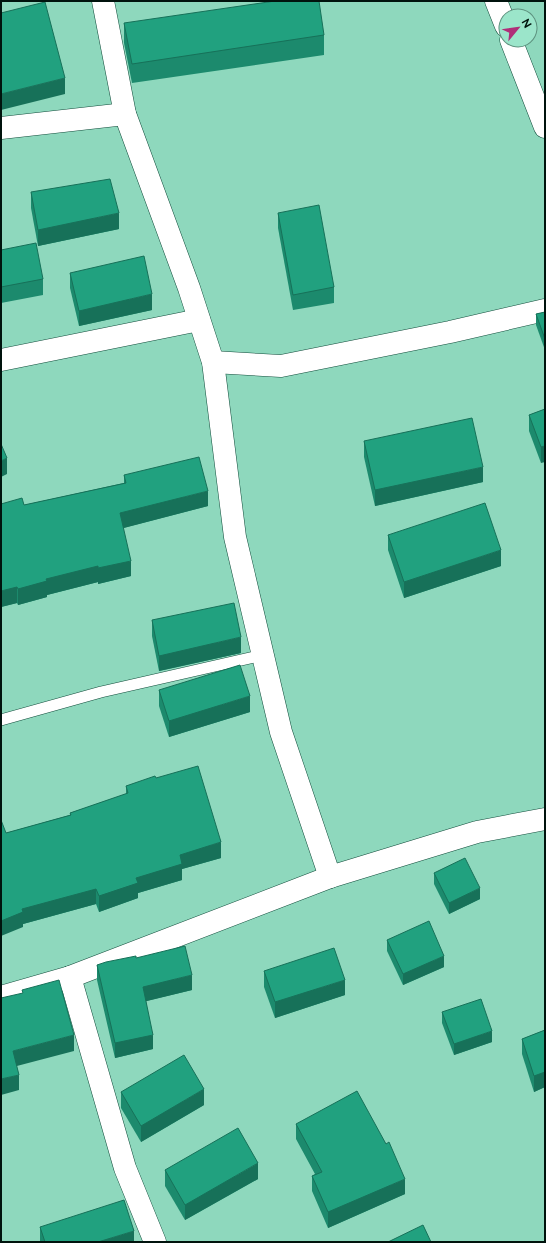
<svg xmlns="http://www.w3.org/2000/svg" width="546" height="1243" font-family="Raleway,sans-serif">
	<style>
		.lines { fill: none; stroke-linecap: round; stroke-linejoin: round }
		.service-casing { stroke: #124d3c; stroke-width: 12 }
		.minor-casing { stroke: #124d3c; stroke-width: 23 }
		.service { stroke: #fff; stroke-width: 11 }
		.minor { stroke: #fff; stroke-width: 22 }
		.wall { fill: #1c8a6d }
		.shaded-wall { fill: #177159 }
		.building { fill: #21a17f; stroke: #177159 }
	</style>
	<rect width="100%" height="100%" fill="#8ed8bd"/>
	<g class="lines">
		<defs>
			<polyline id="service" points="1,720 101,692 263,655"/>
			<g id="minor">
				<polyline points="103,1 125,114 189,288 213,362 235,537 281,732 330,877"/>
				<polyline points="496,1 506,26"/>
				<polyline points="511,40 545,127"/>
				<polyline points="1,128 125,114"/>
				<polyline points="1,360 199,320"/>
				<polyline points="213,362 281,366 450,332 545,310"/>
				<polyline points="70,977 125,1168 155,1242"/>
				<polyline points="1,997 70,977 330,877 477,832 545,819"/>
			</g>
		</defs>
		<!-- service casing -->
		<use href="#service" class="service-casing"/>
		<!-- minor casing -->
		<use href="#minor" class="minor-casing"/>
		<!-- service -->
		<use href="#service" class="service"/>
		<!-- minor -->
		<use href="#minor" class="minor"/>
	</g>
	<!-- wall -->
	<g class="wall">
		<polygon points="124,23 324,35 324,55 132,83 124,43"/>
		<polygon points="31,192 119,229 38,246 31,208"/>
		<polygon points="278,213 334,287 334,303 293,310 278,228"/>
		<polygon points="1,250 43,279 43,295 1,303"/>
		<polygon points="70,273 152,310 79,326 70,288"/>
		<polygon points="545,312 545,350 536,325 536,314"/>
		<polygon points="545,409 541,463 529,431 529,415"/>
		<polygon points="364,441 483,482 375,506 364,457"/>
		<polygon points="124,475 208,506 123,528 131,576 98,584 98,582 47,595 47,597 18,605 17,603 1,607 24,505 124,483"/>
		<polygon points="388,535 501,566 404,598 388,550"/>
		<polygon points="152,620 241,653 159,671 152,636"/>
		<polygon points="159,690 250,712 169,737 159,706"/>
		<polygon points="156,778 221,858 182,869 182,880 138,893 138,898 99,912 96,904 23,924 23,927 6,833 70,815 70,813 126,794 126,786"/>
		<polygon points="434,873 480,899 449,914 434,884"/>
		<polygon points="387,940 444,967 403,985 387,951"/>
		<polygon points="136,958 192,990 146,1001 153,1049 115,1058 97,980 97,965"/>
		<polygon points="264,971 345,995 275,1018 264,987"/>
		<polygon points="442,1012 492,1042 454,1055 442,1023"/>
		<polygon points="545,1030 545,1087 534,1092 522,1054 522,1039"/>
		<polygon points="121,1092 204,1105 141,1142 121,1108"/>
		<polygon points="296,1124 405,1194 328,1228 312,1191 312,1176 315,1174 296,1139"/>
		<polygon points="165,1170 258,1179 185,1220 165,1186"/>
		<polygon points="40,1227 134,1242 40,1242"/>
	</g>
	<!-- shaded-wall -->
	<g class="shaded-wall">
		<polygon points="65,78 65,94 1,110 1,94"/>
		<polygon points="119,213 119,229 38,246 38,230"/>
		<polygon points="152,294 152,310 79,326 79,311"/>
		<polygon points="545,446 545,462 541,463 541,447"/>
		<polygon points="7,458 7,474 1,477 1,461"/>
		<polygon points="483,467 483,482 375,506 375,490"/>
		<polygon points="208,491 208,506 120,529 120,513"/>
		<polygon points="501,550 501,566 404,598 404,582"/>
		<polygon points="131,561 131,576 98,584 98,568"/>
		<polygon points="98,566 98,582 47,595 47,597 18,605 18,589 46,579"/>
		<polygon points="17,587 17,603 1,607 1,591"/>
		<polygon points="241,637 241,653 159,671 159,656"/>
		<polygon points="250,696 250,712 169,737 169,721"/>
		<polygon points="221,842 221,858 182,869 182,880 138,893 138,898 99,912 99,896 136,878 180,855"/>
		<polygon points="480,888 480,899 449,914 449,903"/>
		<polygon points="96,889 96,904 23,924 23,927 1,936 1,921 22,909"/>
		<polygon points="444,956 444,967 403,985 403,974"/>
		<polygon points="192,975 192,990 143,1002 143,987"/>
		<polygon points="345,980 345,995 275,1018 275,1002"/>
		<polygon points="492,1031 492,1042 454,1055 454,1044"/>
		<polygon points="74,1035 74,1051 13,1067 13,1051"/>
		<polygon points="153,1035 153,1049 115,1058 115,1043"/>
		<polygon points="545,1072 545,1087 534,1092 534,1076"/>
		<polygon points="19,1075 19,1090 1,1095 1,1079"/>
		<polygon points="204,1089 204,1105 141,1142 141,1126"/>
		<polygon points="258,1163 258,1179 185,1220 185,1205"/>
		<polygon points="405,1179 405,1194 328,1228 328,1212"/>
		<polygon points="134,1231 134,1242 98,1242"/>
	</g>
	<!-- building -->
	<g class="building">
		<polygon points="275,1 319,1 324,35 132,64 124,23"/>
		<polygon points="45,2 65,78 1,94 1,13"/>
		<polygon points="110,179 119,213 38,230 31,192"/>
		<polygon points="319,205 334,287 293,295 278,213"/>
		<polygon points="36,243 43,279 1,287 1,250"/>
		<polygon points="144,256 152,294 79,311 70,273"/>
		<polygon points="545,312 545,339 536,314"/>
		<polygon points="545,409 545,446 541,447 529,415"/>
		<polygon points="472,418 483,467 375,490 364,441"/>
		<polygon points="1,444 7,458 1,461"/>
		<polygon points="199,457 208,491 120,513 131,561 98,568 98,566 46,579 47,581 18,589 17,587 1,591 1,504 22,498 24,505 126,483 124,475"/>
		<polygon points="485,503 501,550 404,582 388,535"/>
		<polygon points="234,603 241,637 159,656 152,620"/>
		<polygon points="240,665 250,696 169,721 159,690"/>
		<polygon points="198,766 221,842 180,855 182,864 136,878 138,883 99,896 96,889 22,909 23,912 1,921 1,820 6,833 71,815 70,813 128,793 126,786 155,776 156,778"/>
		<polygon points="465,858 480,888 449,903 434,873"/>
		<polygon points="429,921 444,956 403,974 387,940"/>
		<polygon points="185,946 192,975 143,987 153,1035 115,1043 97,965 106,962 136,956 136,958"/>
		<polygon points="334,948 345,980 275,1002 264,971"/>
		<polygon points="59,980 74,1035 13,1051 19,1075 1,1079 1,998 23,993 22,990"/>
		<polygon points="481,999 492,1031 454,1044 442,1012"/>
		<polygon points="545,1030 545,1072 534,1076 522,1039"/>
		<polygon points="184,1055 204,1089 141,1126 121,1092"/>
		<polygon points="357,1091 386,1144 389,1142 405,1179 328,1212 312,1176 322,1172 296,1124"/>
		<polygon points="238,1128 258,1163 185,1205 165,1170"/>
		<polygon points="124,1200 134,1231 98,1242 45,1242 40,1227"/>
		<polygon points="423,1225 431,1242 388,1242"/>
	</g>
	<!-- border -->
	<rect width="546" height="1243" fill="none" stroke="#00130d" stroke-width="4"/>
	<!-- north arrow -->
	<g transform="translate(518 28) rotate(61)"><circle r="19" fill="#9be5ca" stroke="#5d917e"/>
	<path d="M0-3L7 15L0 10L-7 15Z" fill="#b02e79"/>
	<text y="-6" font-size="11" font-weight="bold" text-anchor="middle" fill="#00130d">N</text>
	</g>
</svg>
